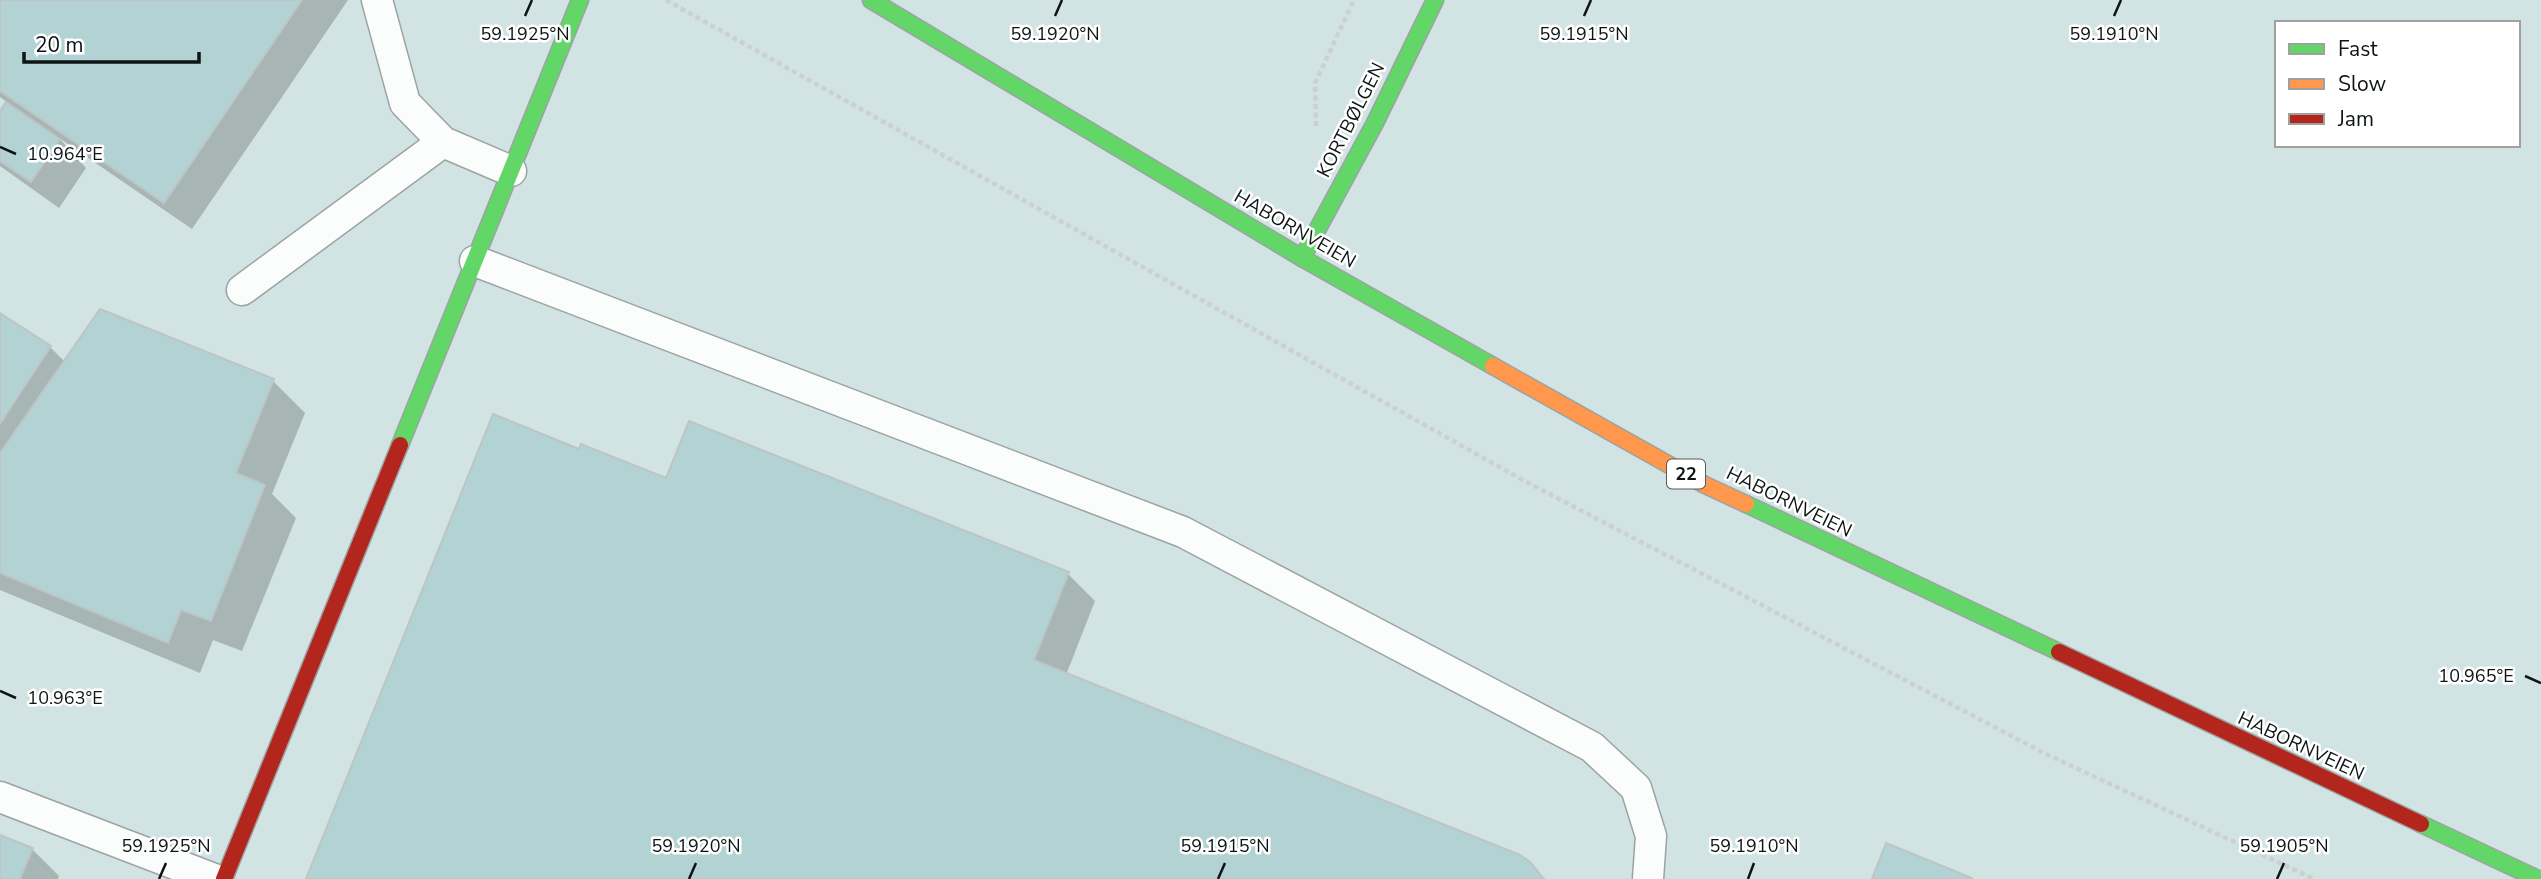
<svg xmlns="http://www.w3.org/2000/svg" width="2541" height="879" font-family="'Nunito Sans',sans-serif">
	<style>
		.built { fill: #d1e3e2; fill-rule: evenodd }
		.shadow { fill: #0003 }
		.building { fill: #b2d2d3; stroke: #bdc5c5; stroke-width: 2 }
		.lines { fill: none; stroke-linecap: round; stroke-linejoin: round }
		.lane-casing { stroke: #9ca3a3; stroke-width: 33 }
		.fast-casing { stroke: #9ca3a3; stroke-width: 19 }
		.slow-casing { stroke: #9ca3a3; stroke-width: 19 }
		.jam-casing { stroke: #9ca3a3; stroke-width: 19 }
		.path { stroke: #cdd0d0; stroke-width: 4.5; stroke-dasharray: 5 3.5; stroke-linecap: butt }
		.lane { stroke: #fbfdfd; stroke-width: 30 }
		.fast { stroke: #63d668; stroke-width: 16 }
		.slow { stroke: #ff974d; stroke-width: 16 }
		.jam { stroke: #b3261e; stroke-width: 16 }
		.ticks { fill: none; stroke: #0e1414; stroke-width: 2.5 }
		.labels { text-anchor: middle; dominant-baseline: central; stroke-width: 5; stroke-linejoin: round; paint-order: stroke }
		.shield { fill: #fff; stroke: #565a5a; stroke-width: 2 }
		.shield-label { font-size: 18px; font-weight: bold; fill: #0e1414 }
		.street-label { font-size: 19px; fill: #0e1414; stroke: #fff }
		.ticks-label { font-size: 18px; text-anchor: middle; fill: #0e1414; stroke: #fff; stroke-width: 5; stroke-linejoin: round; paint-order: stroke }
	</style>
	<rect width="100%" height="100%" fill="#e6efef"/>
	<!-- built -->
	<path class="built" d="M0 0H2541V879H0ZM2277 23H2518V145H2277Z"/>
	<!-- shadow -->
	<g class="shadow">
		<polygon points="0,0 348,0 192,229 59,138 86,168 59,208 0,166 0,114 8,103 0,97"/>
		<polygon points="0,315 50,347 65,362 273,381 305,413 272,494 296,518 242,651 213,640 200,673 0,590"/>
		<polygon points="580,451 667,480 1068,574 1095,601 1066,675 1537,872 1544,879 308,879"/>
		<polygon points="0,836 32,849 59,876 58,879 0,879"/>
	</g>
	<!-- building -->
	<g class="building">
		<polygon points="0,0 302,0 164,203 0,91"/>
		<polygon points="6,102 60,139 31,182 0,161 0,111"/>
		<polygon points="100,309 274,379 236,473 265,485 211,621 181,610 168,643 0,573 0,453"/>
		<polygon points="0,313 51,346 0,424"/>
		<polygon points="493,414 579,449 581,444 666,478 689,421 1069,572 1034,660 1520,855 1530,862 1544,879 306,879"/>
		<polygon points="0,835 33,848 20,879 0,879"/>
		<polygon points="1886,843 1972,878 1971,879 1872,879"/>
	</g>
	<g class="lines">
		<defs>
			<g id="lane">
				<polyline points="377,0 405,103 443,142 511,171"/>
				<polyline points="475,261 1183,532 1592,747 1636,788 1651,836 1648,879"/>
				<polyline points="242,290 443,142"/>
				<polyline points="0,797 214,879"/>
			</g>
			<g id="fast">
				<polyline points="871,0 1302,258 1493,366"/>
				<polyline points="1302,258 1375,123 1435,0"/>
				<polyline points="400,445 580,0"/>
				<polyline points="1746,504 2059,652"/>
				<polyline points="2421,824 2538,879"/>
			</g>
			<polyline id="slow" points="1493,366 1705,485 1746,504"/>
			<g id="jam">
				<polyline points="2059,652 2421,824"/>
				<polyline points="224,879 400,445"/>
			</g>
		</defs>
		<!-- lane casing -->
		<use href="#lane" class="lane-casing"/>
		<!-- fast casing -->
		<use href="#fast" class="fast-casing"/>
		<!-- slow casing -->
		<use href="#slow" class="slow-casing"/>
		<!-- jam casing -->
		<use href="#jam" class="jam-casing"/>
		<!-- path -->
		<g class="path">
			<polyline points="666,0 1521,479 2046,754 2314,879"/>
			<polyline points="1316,126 1315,83 1354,0"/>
		</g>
		<!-- lane -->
		<use href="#lane" class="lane"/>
		<!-- fast -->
		<use href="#fast" class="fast"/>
		<!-- slow -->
		<use href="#slow" class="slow"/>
		<!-- jam -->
		<use href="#jam" class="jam"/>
	</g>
	<!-- ticks -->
	<path class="ticks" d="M525 16 532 0M1055 16 1062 0M1584 16 1591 0M2114 16 2121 0M0 147 16 154M2525 676 2541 683M0 691 16 698M159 879 166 863M689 879 696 863M1218 879 1225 863M1748 879 1754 863M2277 879 2284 863"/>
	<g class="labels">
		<!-- shield labels -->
		<rect class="shield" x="1667" y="459.5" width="38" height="29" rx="5"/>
		<g class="shield-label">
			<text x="1686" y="474">22</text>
		</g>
		<!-- street labels -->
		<g class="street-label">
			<text transform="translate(1351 120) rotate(-63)">KORTBØLGEN</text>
			<text transform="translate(1295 229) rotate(30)">HABORNVEIEN</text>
			<text transform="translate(1789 502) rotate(26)">HABORNVEIEN</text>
			<text transform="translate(2301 746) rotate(25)">HABORNVEIEN</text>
		</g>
	</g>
	<g class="ticks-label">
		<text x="525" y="40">59.1925°N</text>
		<text x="1055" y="40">59.1920°N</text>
		<text x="1584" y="40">59.1915°N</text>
		<text x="2114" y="40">59.1910°N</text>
		<text x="65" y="160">10.964°E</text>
		<text x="2476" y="682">10.965°E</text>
		<text x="65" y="704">10.963°E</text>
		<text x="166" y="852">59.1925°N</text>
		<text x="696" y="852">59.1920°N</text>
		<text x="1225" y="852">59.1915°N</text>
		<text x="1754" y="852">59.1910°N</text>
		<text x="2284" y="852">59.1905°N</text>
	</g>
	<!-- legend -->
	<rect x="2275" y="21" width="245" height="126" fill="#ffffff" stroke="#9fa1a1" stroke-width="2"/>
	<rect x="2289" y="44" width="35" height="10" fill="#63d668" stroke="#9fa1a1" stroke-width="2"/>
	<text x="2338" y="56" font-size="21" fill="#0e1414">Fast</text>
	<rect x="2289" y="79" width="35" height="10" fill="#ff974d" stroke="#9fa1a1" stroke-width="2"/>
	<text x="2338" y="91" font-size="21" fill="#0e1414">Slow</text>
	<rect x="2289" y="114" width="35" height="10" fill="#b3261e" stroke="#9fa1a1" stroke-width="2"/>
	<text x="2338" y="126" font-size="21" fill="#0e1414">Jam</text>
	<!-- scale -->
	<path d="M24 52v10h175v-10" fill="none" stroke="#0e1414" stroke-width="3.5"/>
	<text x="35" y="52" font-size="21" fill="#0e1414" stroke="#ffffff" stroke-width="5" paint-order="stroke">20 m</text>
</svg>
